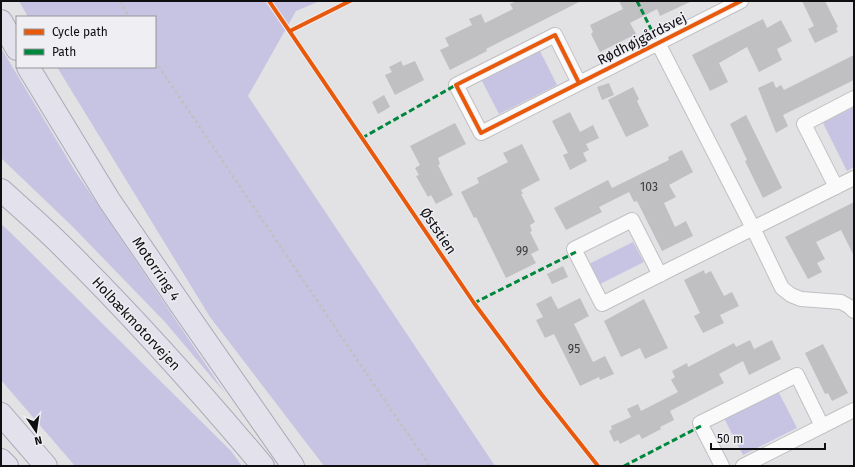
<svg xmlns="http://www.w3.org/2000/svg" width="855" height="467" font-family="'Fira Sans',sans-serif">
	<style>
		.green { fill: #c7c4e3 }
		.building { fill: #c0bfc1 }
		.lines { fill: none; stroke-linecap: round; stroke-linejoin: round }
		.minor-casing { stroke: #c0bfc2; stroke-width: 16 }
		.motorway-casing { stroke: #aaa9b5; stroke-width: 24 }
		.path { stroke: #c1c0c1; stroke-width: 2.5; stroke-dasharray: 3 3; stroke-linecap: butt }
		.minor { stroke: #fbfafb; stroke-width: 14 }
		.motorway { stroke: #e2e1ec; stroke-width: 22 }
		.quiet { stroke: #00873e; stroke-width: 3; stroke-dasharray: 6 3; stroke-linecap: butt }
		.cycleway-casing { stroke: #eeeef3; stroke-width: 6 }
		.cycleway { stroke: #e8590c; stroke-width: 4 }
		.labels { text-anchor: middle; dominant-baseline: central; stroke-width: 3; stroke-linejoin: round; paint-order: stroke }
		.number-label { font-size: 12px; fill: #3b3b3d }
		.street-label { font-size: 14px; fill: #0f0f11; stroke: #eeeef3 }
	</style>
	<rect width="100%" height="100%" fill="#e2e1e4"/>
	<!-- green -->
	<g class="green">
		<polygon points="19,1 320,1 296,11 248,96 495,466 324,466 210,317 57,67 155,67 155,17 28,17"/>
		<polygon points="538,47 557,85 499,114 480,77"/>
		<polygon points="1,48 75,171 225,393 165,322 71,225 1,158"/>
		<polygon points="854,107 854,167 847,171 823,123"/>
		<polygon points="1,224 13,235 231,451 242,466 75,466 1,380"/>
		<polygon points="633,242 644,262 600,284 589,264"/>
		<polygon points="778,391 797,428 743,455 724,418"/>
	</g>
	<!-- building -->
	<g class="building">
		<polygon points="517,1 581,1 486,49 487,51 450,70 440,50 449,46 445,38 472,25 469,19 481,14 485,23 513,9 510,4"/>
		<polygon points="619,1 692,1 660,16 657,9 630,23 636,34 600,52 591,34 593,32 590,25 623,9"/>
		<polygon points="802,1 825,1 838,27 836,28 838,32 815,43 808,29 814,26"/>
		<polygon points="763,19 767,28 781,20 792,41 777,49 782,60 759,72 747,47 719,63 728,82 710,91 692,55"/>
		<polygon points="854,55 854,80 783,115 788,126 776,133 758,88 773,81 776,88 781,85 784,90"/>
		<polygon points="401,61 403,66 415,61 424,80 395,95 385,75 392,72 389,67"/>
		<polygon points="609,83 614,95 602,100 597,87"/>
		<polygon points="633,87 639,99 637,101 649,126 626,137 608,100"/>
		<polygon points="384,95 390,107 378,114 372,102"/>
		<polygon points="570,112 580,132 593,125 599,138 586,144 589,150 583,153 587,161 570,170 563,155 568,153 552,121"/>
		<polygon points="746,115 782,188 763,198 745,161 747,160 730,124"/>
		<polygon points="455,123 466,144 438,158 440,164 438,165 453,195 436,204 431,195 428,197 416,176 419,175 415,168 420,165 410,146"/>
		<polygon points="522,144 540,180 521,190 523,194 521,194 535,222 530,225 532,231 530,232 539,250 531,254 536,263 506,278 476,217 474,218 461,192 479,183 477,178 508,162 503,153"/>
		<polygon points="682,150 693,172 669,185 676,197 664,203 675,227 686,221 693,236 662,251 637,201 634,202 629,192 599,207 602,212 566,230 554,208 608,180 612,188 669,160 668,157"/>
		<polygon points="854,202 854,256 841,230 816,242 825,259 817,263 822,272 808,279 785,237"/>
		<polygon points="563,266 568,277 552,284 547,274"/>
		<polygon points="704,270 705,274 711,271 724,296 732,292 739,306 720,315 724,323 703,333 694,316 700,313 684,280"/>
		<polygon points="551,296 558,309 580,298 589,316 574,324 593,362 605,356 614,374 600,380 599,377 580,386 554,334 545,338 536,320 543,317 536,304"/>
		<polygon points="644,299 668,348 645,359 640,348 621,357 604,321"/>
		<polygon points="750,340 754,349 772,340 781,359 749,375 743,361 719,374 724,383 670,411 674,420 660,427 661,429 642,439 639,434 620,444 618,440 614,442 609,431 612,429 611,426 631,417 627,409 638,404 641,411 678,392 671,380 675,377 672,371 687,363 688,367 734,343 736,347"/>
		<polygon points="823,344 848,393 832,401 828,393 825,394 805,353"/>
	</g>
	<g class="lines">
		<defs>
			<g id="minor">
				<polyline points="658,43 753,228 782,288 791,295 801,299 841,302 850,307 854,311"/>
				<polyline points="579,83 555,35 456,85 481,133 741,1"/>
				<polyline points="836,187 804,124 854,98"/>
				<polyline points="660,275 632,220 574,249 602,304 673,268 854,178"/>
				<polyline points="722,466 700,423 797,375 822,426"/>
				<polyline points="743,466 854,410"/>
			</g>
			<g id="motorway">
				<polyline points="1,21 17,49"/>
				<polyline points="28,67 109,200 185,311 293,466"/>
				<path d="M1 190C21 208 42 226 61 245 132 315 199 390 263 466"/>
				<polyline points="1,414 46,466"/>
				<polyline points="1,460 7,466"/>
			</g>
		</defs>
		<!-- minor casing -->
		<use href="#minor" class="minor-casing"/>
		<!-- motorway casing -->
		<use href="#motorway" class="motorway-casing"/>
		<!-- path -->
		<g class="path">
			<polyline points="120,1 129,17"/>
			<polyline points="155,61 387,404 430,466"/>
		</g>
		<!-- minor -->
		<use href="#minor" class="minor"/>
		<!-- motorway -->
		<use href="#motorway" class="motorway"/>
		<!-- quiet -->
		<g class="quiet">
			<polyline points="637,1 658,43"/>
			<polyline points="362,138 456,85"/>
			<polyline points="474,303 576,252"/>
			<polyline points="624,466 701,426"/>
		</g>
		<defs>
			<g id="cycleway">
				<polyline points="269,1 474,303 542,395 598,466"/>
				<polyline points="290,31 350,1"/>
				<polyline points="579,83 555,35 456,85 481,133 741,1"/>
			</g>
		</defs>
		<!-- cycleway casing -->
		<use href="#cycleway" class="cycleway-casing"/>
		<!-- cycleway -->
		<use href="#cycleway" class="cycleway"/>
	</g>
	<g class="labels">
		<!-- number labels -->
		<g class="number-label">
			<text x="649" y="187">103</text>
			<text x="522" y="251">99</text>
			<text x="574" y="349">95</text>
		</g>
		<!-- street labels -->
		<g class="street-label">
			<text transform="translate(642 39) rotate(-27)">Rødhøjgårdsvej</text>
			<text transform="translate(438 231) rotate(56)">Øststien</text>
			<text transform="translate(156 269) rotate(56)">Motorring 4</text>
			<text transform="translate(136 324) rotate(47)">Holbækmotorvejen</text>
		</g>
	</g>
	<!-- border -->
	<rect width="855" height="467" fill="none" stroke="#0f0f11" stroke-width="4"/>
	<!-- legend -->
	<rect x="16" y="16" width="140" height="52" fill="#eeeef3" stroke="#959599"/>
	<rect x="24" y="29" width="20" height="6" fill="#e8590c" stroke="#959599"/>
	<text x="52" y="36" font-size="12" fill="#0f0f11">Cycle path</text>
	<rect x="24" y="49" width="20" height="6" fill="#00873e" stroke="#959599"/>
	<text x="52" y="56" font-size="12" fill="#0f0f11">Path</text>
	<!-- north arrow -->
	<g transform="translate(36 431) rotate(167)" stroke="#eeeef3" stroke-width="3" paint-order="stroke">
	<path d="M0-3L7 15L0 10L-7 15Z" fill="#0f0f11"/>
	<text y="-6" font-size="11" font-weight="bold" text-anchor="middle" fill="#0f0f11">N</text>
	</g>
	<!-- scale -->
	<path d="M711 443v6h114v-6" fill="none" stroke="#0f0f11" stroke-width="2"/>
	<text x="717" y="443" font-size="12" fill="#0f0f11" stroke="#eeeef3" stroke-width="3" paint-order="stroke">50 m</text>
</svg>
